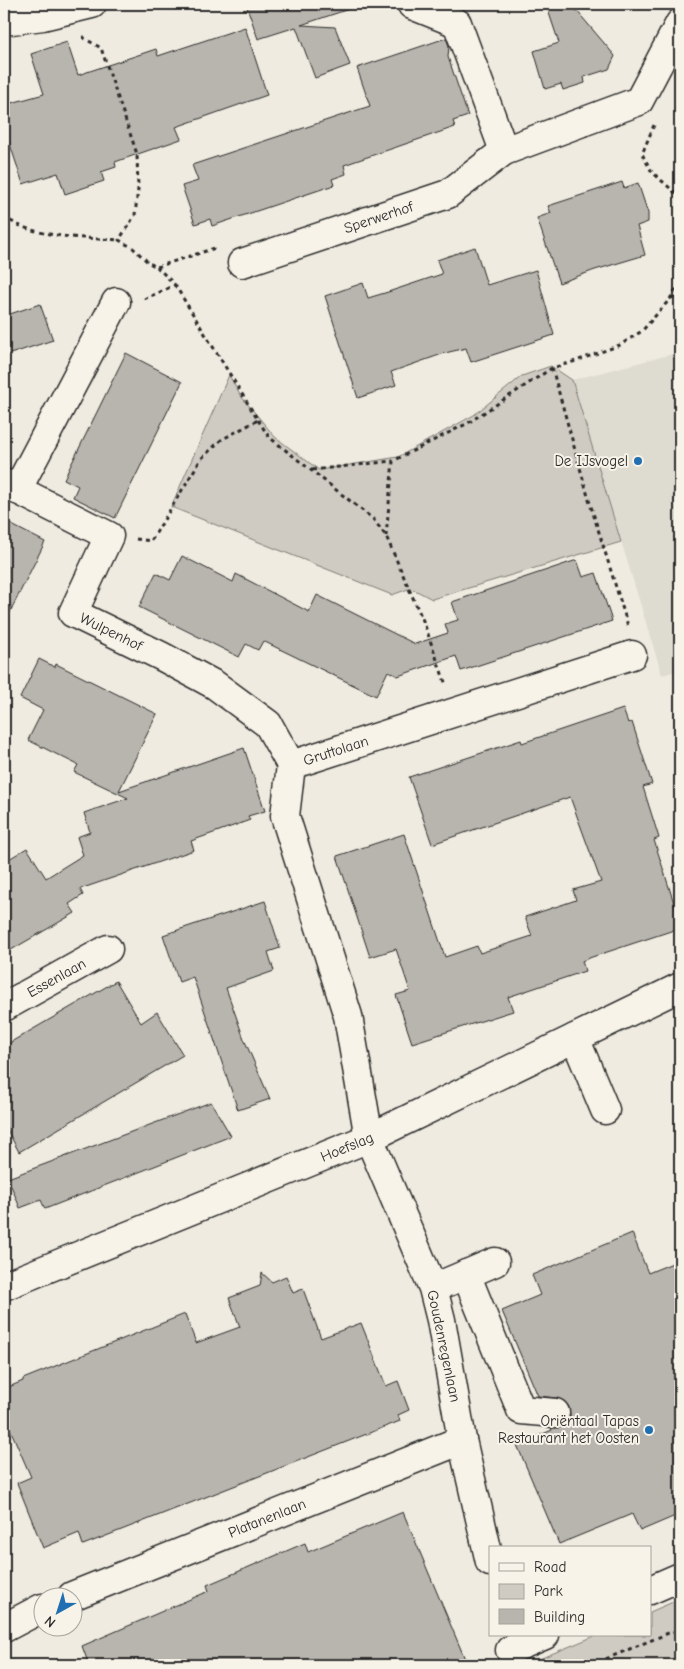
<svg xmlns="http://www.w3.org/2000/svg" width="684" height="1669" font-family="'Comic Neue',sans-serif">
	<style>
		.built { fill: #dedbd1 }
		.green { fill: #cfcbc2; stroke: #7d7b76 }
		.building { fill: #b8b5ae; stroke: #2b2b2b }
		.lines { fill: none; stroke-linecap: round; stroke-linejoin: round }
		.minor-casing { stroke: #2b2b2b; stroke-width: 31 }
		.path { stroke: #2b2b2b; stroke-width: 3; stroke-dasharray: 4 4; stroke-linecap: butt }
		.minor { stroke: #f7f3e8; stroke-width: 28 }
		.poi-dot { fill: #1f6fb2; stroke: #f7f3e8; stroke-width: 2 }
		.labels { text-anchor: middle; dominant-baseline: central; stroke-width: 4; stroke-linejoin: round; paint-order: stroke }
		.street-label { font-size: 15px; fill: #2b2b2b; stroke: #f7f3e8 }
		.poi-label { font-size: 15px; fill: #2b2b2b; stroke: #f7f3e8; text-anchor: end }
	</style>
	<rect width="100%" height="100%" fill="#efebe0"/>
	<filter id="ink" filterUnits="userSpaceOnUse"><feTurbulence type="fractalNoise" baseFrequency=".02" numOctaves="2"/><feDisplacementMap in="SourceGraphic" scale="10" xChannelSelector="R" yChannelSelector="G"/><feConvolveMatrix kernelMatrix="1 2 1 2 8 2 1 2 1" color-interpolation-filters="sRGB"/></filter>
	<g filter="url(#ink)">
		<!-- built -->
		<polygon class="built" points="680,352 680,670 662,675 572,380"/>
		<!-- green -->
		<g class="green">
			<polygon points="551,366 572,380 621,542 432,599 411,588 392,595 171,507 229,375 240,395 275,437 319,470 398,457 474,415 522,376"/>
			<polygon points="680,1599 680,1660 667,1665 530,1665 532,1662 597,1635 650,1635 650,1612"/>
		</g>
		<!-- building -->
		<g class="building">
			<polygon points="246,4 351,4 352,8 301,25 335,27 350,65 315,78 296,27 258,39"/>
			<polygon points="546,4 571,4 615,56 609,69 584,77 585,83 563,90 561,84 545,89 534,51 559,43"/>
			<polygon points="245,27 267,95 176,127 181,139 115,162 116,167 101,172 104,181 65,194 58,173 23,184 4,126 4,105 44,94 31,54 67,42 78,75 156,49 158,56"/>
			<polygon points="446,38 449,46 448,57 468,116 453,121 455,127 344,165 346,174 332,179 334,185 212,226 210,219 195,224 182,186 198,181 192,165 370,106 357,68"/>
			<polygon points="622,182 624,188 638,183 648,213 648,222 637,226 645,255 595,270 559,283 537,218 551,213 548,206"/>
			<polygon points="475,247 487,285 536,270 554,335 471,362 466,348 445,353 391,372 396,385 358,398 325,296 363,283 368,298 388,292 442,274 437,260"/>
			<polygon points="40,304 53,340 4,356 4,316"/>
			<polygon points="126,353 182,382 115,518 73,497 78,486 64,479"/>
			<polygon points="4,521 45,542 4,624"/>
			<polygon points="182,556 233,582 236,574 309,612 317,595 415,644 448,633 445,624 458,620 452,602 577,560 583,577 596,573 612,621 461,671 456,656 398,676 388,671 376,696 263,641 258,650 246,644 239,657 139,607 156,573 170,580"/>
			<polygon points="39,659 55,667 56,664 157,714 119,791 244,748 265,811 248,816 250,820 191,841 194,850 80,889 83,895 69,904 75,913 4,954 4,862 27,848 46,878 83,855 77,837 90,832 84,813 128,798 74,772 78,765 28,740 43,710 20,698"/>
			<polygon points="623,709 628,723 632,722 652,784 643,787 659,838 654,840 680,922 680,928 592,957 582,961 585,971 508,997 513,1011 412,1043 396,995 410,991 396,949 370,957 337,856 404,834 445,957 477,946 480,953 532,936 525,917 576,900 573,890 601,882 570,797 432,844 409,777 521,740 522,743"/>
			<polygon points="265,901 280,948 268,952 274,971 226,988 244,1039 270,1099 238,1110 193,977 179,982 163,935"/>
			<polygon points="116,981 141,1023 157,1012 183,1055 19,1152 4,1124 4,1046"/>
			<polygon points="211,1102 231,1136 45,1209 41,1200 20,1208 8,1178"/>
			<polygon points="632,1233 648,1273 680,1260 680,1514 640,1531 632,1514 559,1544 517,1445 552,1430 551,1428 562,1427 568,1422 570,1415 569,1407 564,1401 557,1398 538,1396 502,1311 540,1295 532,1275"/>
			<polygon points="262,1273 272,1282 286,1276 293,1293 303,1289 321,1338 361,1323 386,1386 398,1381 409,1410 398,1415 400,1421 83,1545 79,1533 43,1548 17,1483 31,1477 4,1415 4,1389 23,1381 23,1379 185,1314 196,1343 240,1327 229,1298 260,1286"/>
			<polygon points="403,1512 465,1659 451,1665 89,1665 82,1646 209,1591 207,1585 305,1543 308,1552"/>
		</g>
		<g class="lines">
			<defs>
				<g id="minor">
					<polyline points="412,5 457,23 504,151"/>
					<polyline points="4,21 43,16 92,4"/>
					<path id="s1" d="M242 263 448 194 504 151 639 101 680 23"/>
					<path id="s2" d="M4 483 109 536 73 613 161 656 215 685 268 724 291 765"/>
					<polyline points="17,490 116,302"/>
					<path id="s3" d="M4 1007 108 949"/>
					<polyline points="575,1038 605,1110"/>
					<polyline points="466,1274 521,1410 555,1413"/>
					<polyline points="448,1282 495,1262"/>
					<path id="s4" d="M4 1286 369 1138 680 987"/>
					<path id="s5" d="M490 1562 462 1440 441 1320 433 1288 369 1138 348 1016 285 816 291 765 632 655"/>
					<polyline points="650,1590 680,1577"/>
					<path id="s6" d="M72 1596 462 1440"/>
					<polyline points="4,1628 42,1608"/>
					<polyline points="510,1650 545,1635"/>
				</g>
			</defs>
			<!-- minor casing -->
			<use href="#minor" class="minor-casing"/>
			<!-- path -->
			<g class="path">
				<polyline points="83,36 84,38 101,48 137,154 138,189 135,215 119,240 133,248 149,263 157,267 218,247"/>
				<polyline points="654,125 642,154 652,172 680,197"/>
				<path d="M4 216C29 238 87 238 119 240"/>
				<polyline points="671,298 680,295"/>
				<polyline points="144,299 175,285 157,267"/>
				<polyline points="552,368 589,500 628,626"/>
				<polyline points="258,420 269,437 373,519 386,536 424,623 446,685"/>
				<polyline points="312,470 393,461"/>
				<polyline points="386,536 393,461 468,423 552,368 576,361 620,345 642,331 670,299 680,282"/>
				<polyline points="136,539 151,541 201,459 221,440 258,420 175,285"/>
				<polyline points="591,1665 671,1632 680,1632"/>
			</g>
			<!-- minor -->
			<use href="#minor" class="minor"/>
		</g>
	</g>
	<!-- markers -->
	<g class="poi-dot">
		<circle cx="638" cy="461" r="5"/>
		<circle cx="649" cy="1430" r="5"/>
	</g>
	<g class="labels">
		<!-- street labels -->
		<g class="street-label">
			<text stroke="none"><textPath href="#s1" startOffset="144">Sperwerhof</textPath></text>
			<text stroke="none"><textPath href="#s2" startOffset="245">Wulpenhof</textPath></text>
			<text stroke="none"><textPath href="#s5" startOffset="875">Gruttolaan</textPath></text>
			<text stroke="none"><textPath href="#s3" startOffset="60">Essenlaan</textPath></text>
			<text stroke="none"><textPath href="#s4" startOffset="370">Hoefslag</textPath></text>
			<text transform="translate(444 1346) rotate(78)">Goudenregenlaan</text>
			<text stroke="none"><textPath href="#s6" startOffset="210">Platanenlaan</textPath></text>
		</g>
		<!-- poi labels -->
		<g class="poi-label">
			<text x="628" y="461">De IJsvogel</text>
			<text x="639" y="1421">Oriëntaal Tapas<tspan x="639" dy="17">Restaurant het Oosten</tspan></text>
		</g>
	</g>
	<!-- margin -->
	<rect width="684" height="1669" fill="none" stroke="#f7f3e8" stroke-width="20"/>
	<rect x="10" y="10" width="664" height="1649" fill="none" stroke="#2b2b2b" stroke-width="2" filter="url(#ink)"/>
	<!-- legend -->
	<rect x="489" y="1546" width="162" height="90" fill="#f7f3e8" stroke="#a5a39c"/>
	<rect x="499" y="1563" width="25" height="8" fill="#f7f3e8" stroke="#a5a39c"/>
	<text x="534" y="1572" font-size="15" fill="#2b2b2b">Road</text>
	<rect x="499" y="1584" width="25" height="15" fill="#cfcbc2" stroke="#a5a39c"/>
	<text x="534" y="1596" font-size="15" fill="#2b2b2b">Park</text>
	<rect x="499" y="1609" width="25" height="15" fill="#b8b5ae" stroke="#a5a39c"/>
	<text x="534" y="1622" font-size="15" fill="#2b2b2b">Building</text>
	<!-- north arrow -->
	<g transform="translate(58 1612) rotate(219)"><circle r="24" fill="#f7f3e8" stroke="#a5a39c"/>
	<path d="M0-4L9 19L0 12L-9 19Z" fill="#1f6fb2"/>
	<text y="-8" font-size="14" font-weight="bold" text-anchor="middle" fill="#2b2b2b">N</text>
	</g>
</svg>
